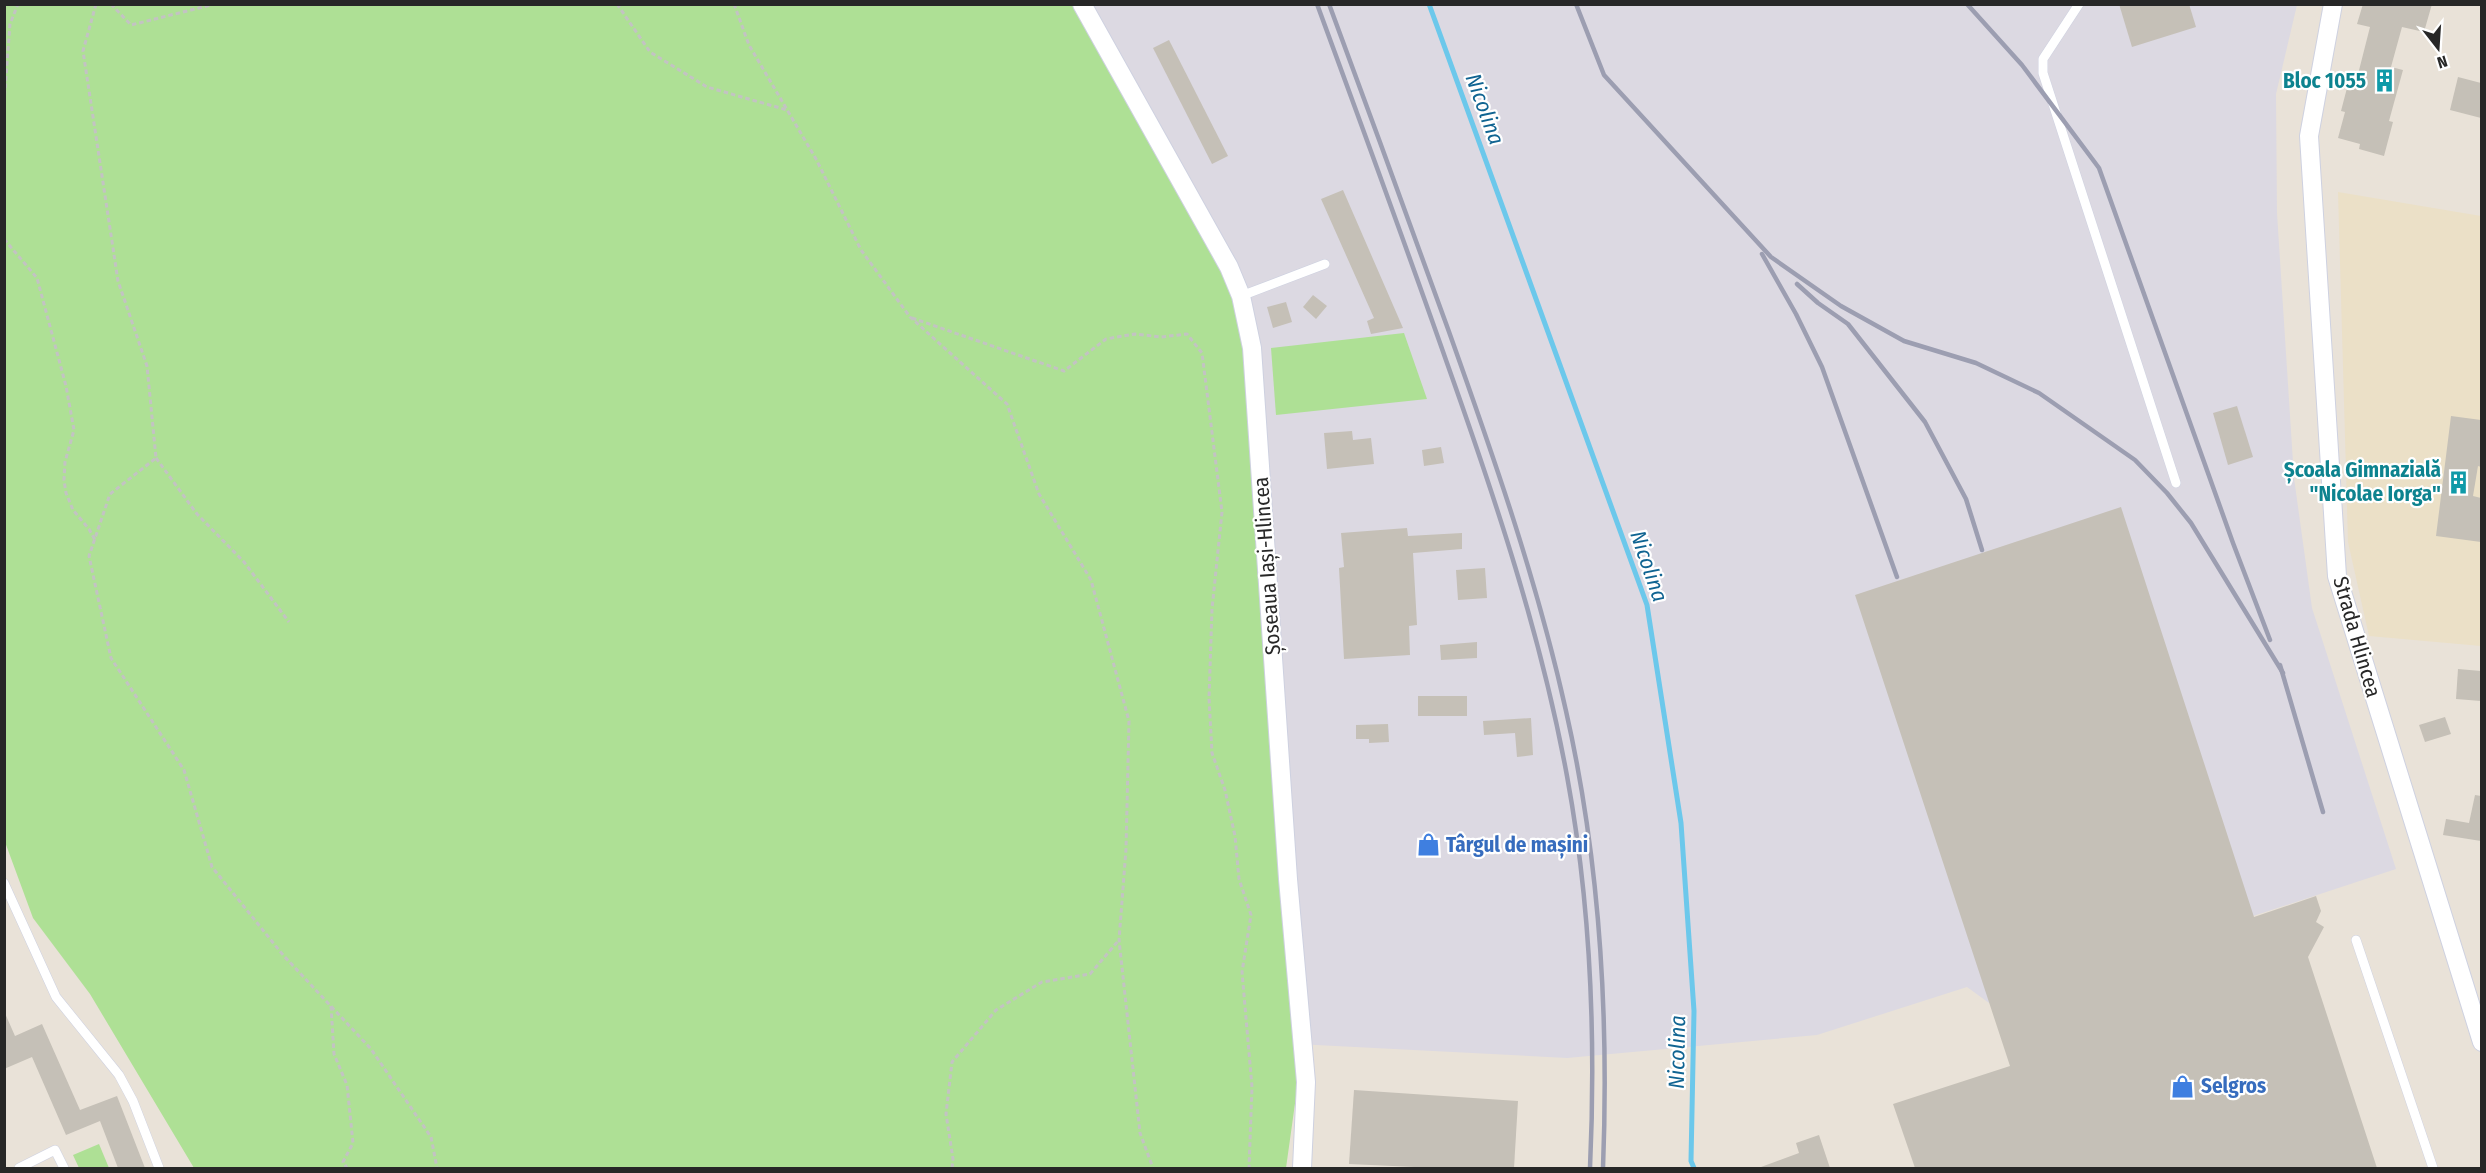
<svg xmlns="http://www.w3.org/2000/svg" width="2486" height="1173" font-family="'Fira Sans Condensed',sans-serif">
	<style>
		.industrial { fill: #dcd9e2 }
		.education { fill: #ebe0c7 }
		.green { fill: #aee095 }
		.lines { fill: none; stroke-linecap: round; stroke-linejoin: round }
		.stream { stroke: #6cc8eb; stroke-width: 5 }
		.building { fill: #c5c0b7 }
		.lane-casing { stroke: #ced1e0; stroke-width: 10 }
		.street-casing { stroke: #ced1e0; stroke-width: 20 }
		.path { stroke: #c3c3c3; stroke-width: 3; stroke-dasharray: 4.5 3; stroke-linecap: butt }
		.lane { stroke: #fff; stroke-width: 9 }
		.street { stroke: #fff; stroke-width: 18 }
		.rail { stroke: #9c9eb1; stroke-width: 4.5 }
		.labels { text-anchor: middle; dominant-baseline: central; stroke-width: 4.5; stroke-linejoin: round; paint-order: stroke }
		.culture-label { font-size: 21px; font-weight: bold; fill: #0d838f; stroke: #fff; text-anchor: end }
		.street-label { font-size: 21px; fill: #272727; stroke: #fff }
		.shop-label { font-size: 21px; font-weight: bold; fill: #366cbe; stroke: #fff; text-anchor: start }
		.water-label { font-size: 22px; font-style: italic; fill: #106492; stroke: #fff }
	</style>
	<rect width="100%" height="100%" fill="#e9e2d8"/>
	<!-- industrial -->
	<polygon class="industrial" points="1075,5 2297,5 2276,94 2277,213 2294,478 2312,608 2396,869 1989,1003 1967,987 1817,1035 1567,1058 1297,1044"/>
	<!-- education -->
	<polygon class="education" points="2338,192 2481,216 2481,646 2369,636 2348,542"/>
	<!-- green -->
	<g class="green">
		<polygon points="5,5 1075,5 1244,305 1298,1082 1286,1168 194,1168 90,994 33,918 5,842"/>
		<polygon points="1404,333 1427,399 1276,415 1271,348"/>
		<polygon points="99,1144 109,1168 79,1168 73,1155"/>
	</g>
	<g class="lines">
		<!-- stream -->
		<polyline class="stream" points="1429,4 1647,605 1681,823 1694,1011 1691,1161 1694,1168"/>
	</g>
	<!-- building -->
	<g class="building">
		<polygon points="2119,4 2189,4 2196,27 2132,47"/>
		<polygon points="2363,4 2432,4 2424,32 2402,27 2391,67 2403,70 2389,121 2393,122 2384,156 2359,149 2360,144 2338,138 2345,112 2341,111 2347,88 2354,90 2370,27 2357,24"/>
		<polygon points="1169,40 1228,156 1212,164 1153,48"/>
		<polygon points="2458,77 2481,83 2481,118 2450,110"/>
		<polygon points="1343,190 1403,328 1371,334 1367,321 1374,318 1321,199"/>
		<polygon points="1313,295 1327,306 1316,319 1303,307"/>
		<polygon points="1286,302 1292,322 1273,328 1267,307"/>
		<polygon points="2237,406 2253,457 2228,465 2213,413"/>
		<polygon points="2451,416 2481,420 2481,467 2478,466 2473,496 2481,498 2481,542 2436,536"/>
		<polygon points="1352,431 1353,440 1371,438 1374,464 1327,469 1324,433"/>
		<polygon points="1441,447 1444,463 1424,466 1422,450"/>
		<polygon points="2121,507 2254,917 2316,896 2321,911 2316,922 2324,927 2308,957 2377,1168 1915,1168 1893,1104 2010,1066 1855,595"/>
		<polygon points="1407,528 1408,536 1462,533 1462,549 1413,553 1417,625 1409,626 1410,655 1344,659 1339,568 1344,567 1341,533"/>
		<polygon points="1485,568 1487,598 1458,600 1456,570"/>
		<polygon points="1477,642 1477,658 1441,660 1440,645"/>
		<polygon points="2458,669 2481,671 2481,701 2456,699"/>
		<rect x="1418" y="696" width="49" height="20"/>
		<polygon points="2445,717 2451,734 2425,742 2419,725"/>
		<polygon points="1531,718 1533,755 1517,757 1515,733 1484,735 1483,721"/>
		<polygon points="1388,724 1389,742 1369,743 1369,739 1356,739 1356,725"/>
		<polygon points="2475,795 2481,796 2481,841 2443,835 2446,819 2469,823"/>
		<polygon points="4,1011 15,1036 42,1024 80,1110 117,1096 145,1168 118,1168 100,1121 66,1135 32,1057 4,1069"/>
		<polygon points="1354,1090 1518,1101 1514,1168 1436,1168 1349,1164"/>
		<polygon points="1819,1135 1830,1168 1761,1168 1761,1167 1799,1153 1796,1143"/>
	</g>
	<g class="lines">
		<defs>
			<g id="lane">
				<polyline points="2079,4 2043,59 2043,73 2176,483"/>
				<polyline points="1241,296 1325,264"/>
				<polyline points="4,883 56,997 119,1075 133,1101 159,1168"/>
				<polyline points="2356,940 2433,1168"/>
				<polyline points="19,1168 55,1150 64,1168"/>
			</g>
			<g id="street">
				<polyline points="1082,4 1229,267 1241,296 1252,348 1288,879 1306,1082 1302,1168"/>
				<polyline points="2333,4 2309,136 2337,576 2482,1042"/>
			</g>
		</defs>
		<!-- lane casing -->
		<use href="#lane" class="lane-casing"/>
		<!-- street casing -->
		<use href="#street" class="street-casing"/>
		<!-- path -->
		<g class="path">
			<polyline points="96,4 83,51 118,281 147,366 156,458 110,494 89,556 111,658 184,770 212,867 283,955 371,1049 431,1137 437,1168"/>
			<polyline points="111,4 131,25 215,4"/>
			<polyline points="617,4 650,52 707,87 787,110"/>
			<polyline points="734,4 749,45 816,159 861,250 910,317 1007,404 1039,494 1091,580 1129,721 1126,849 1119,940 1140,1133 1153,1168"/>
			<polyline points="4,103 10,24 18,4"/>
			<polyline points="4,239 37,278 66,386 74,430 65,462 64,480 66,493 73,510 89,529 95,540"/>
			<polyline points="912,318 1064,371 1106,339 1135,334 1161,337 1187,334 1202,353 1222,512 1212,609 1209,698 1212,753 1225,790 1235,836 1239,879 1251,915 1242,972 1252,1087 1249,1168"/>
			<polyline points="156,458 197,514 244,562 289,622"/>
			<polyline points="331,1006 334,1054 347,1085 353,1143 343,1162 347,1168"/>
			<polyline points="952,1168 953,1159 946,1114 952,1062 996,1010 1042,982 1090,974 1119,940"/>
		</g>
		<!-- lane -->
		<use href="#lane" class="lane"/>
		<!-- street -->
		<use href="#street" class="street"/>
		<!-- rail -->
		<g class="rail">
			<path d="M1317 4C1361 124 1405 243 1447 363 1495 498 1541 635 1567 776 1591 906 1596 1037 1590 1168"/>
			<path d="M1329 4C1369 112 1409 221 1448 329 1493 455 1537 580 1566 711 1600 861 1609 1015 1603 1168"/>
			<polyline points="1576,4 1604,75 1771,257 1841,306 1904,341 1976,363 2039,393 2135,460 2167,493 2191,523 2283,673"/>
			<polyline points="1967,4 2022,65 2099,168 2233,543 2270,640"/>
			<polyline points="1762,254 1796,314 1822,367 1897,577"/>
			<polyline points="1797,284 1818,303 1848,324 1925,422 1966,499 1982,550"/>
			<polyline points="2280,665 2323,812"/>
		</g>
	</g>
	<!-- icons -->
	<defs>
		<symbol id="building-bare" viewBox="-9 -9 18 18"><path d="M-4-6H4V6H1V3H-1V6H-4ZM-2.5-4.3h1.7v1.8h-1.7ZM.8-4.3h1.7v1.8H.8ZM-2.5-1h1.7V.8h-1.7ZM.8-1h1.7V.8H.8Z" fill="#0f9aa8" stroke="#fff" stroke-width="2.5" paint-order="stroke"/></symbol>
		<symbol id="shop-bare" viewBox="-9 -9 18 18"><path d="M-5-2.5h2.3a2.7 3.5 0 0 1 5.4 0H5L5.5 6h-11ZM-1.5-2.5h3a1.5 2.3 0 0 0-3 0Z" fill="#3f7fe0" stroke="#fff" stroke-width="2.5" paint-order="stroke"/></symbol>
	</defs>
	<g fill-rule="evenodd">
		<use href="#building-bare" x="2368" y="64" width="33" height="33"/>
		<use href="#building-bare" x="2442" y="466" width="33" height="33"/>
		<use href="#shop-bare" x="1412" y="828" width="33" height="33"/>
		<use href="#shop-bare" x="2166" y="1070" width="33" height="33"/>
	</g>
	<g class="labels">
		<!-- culture labels -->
		<g class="culture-label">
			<text x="2366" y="81">Bloc 1055</text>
			<text x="2441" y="470">Școala Gimnazială<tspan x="2441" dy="24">"Nicolae Iorga"</tspan></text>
		</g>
		<!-- street labels -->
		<g class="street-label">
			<text transform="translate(1267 566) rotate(-94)">Șoseaua Iași-Hlincea</text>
			<text transform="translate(2357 637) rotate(74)">Strada Hlincea</text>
		</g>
		<!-- shop labels -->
		<g class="shop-label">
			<text x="1446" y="845">Târgul de mașini</text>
			<text x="2201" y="1086">Selgros</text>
		</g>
		<!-- water labels -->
		<g class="water-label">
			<text transform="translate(1485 109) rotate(70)">Nicolina</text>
			<text transform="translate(1649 566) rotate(71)">Nicolina</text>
			<text transform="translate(1677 1052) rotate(-89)">Nicolina</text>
		</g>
	</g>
	<!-- border -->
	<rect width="2486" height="1173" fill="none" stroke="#272727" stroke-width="12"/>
	<!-- north arrow -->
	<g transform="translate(2438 48) rotate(163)" stroke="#ffffff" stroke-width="4.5" paint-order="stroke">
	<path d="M0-4.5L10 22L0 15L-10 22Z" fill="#272727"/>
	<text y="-9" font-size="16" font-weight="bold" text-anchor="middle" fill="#272727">N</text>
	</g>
</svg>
